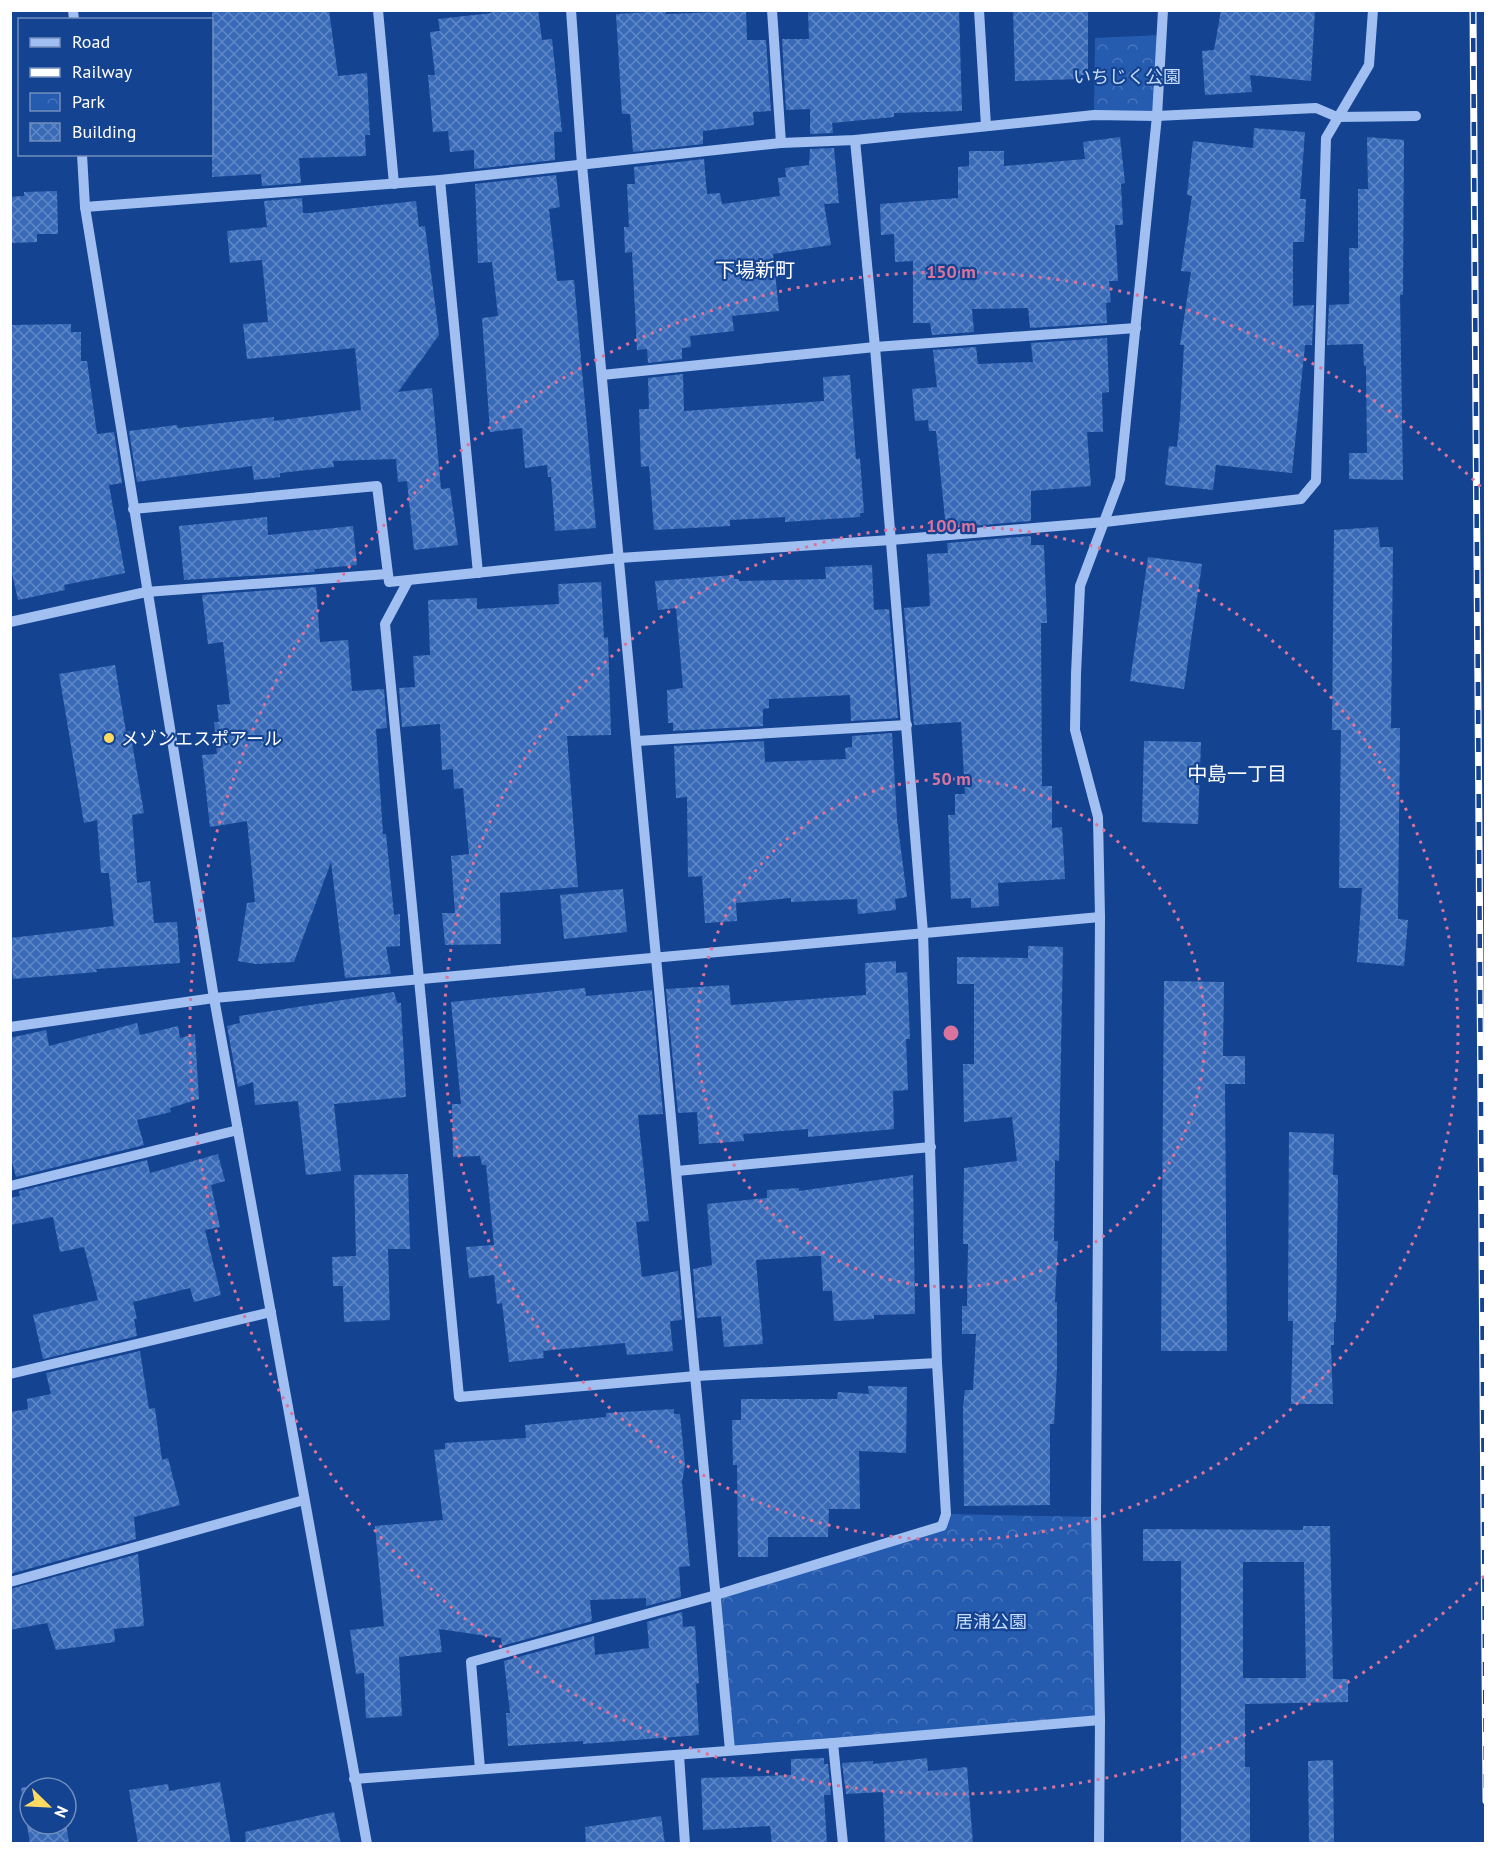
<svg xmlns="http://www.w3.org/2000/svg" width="1496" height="1854" font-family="'PT Sans','Noto Sans JP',sans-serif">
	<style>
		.park { fill: url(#park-crowns) }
		.building { fill: url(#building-cross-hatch); fill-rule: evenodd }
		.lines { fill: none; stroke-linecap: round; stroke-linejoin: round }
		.minor { stroke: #a1c0f1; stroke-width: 10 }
		.rail-casing { stroke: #fff; stroke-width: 7 }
		.rail { stroke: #144391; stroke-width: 4.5; stroke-dasharray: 14; stroke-linecap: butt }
		.ring { fill: none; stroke: #da749d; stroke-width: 3; stroke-dasharray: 3 6 }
		.poi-dot { fill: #ffdb61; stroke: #144391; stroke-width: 2 }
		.labels { text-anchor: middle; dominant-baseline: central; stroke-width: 4.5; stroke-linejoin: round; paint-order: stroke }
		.park-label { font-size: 18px; fill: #c8ddfc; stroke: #144391 }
		.poi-label { font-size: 18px; fill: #fff; stroke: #144391; text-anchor: start }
		.neighbourhood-label { font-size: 20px; fill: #fff; stroke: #144391 }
		.centre { fill: #da749d; stroke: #144391; stroke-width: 3 }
		.ring-label { font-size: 18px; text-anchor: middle; font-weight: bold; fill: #da749d; stroke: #144391; stroke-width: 4.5; stroke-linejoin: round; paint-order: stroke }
	</style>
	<defs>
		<pattern id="park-crowns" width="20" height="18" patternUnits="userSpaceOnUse" patternTransform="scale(1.5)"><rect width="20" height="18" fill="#265cb0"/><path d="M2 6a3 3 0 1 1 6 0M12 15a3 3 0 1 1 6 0" fill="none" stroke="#4774bc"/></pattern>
		<pattern id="building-cross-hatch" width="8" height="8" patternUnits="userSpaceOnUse" patternTransform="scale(1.5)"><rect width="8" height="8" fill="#386ab8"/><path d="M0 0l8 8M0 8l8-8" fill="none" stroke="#6088c6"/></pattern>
	</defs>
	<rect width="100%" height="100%" fill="#144391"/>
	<!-- park -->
	<g class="park">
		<polygon points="1161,35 1157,116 1094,115 1095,38"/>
		<polygon points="946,1514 1096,1517 1100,1720 730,1750 716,1595 942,1526"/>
	</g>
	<!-- building -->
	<g class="building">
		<polygon points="212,10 329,10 338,76 367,73 370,135 365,135 366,156 299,158 301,183 262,186 261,174 212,177"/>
		<polygon points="491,10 538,10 542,40 552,39 562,132 554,132 555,160 474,169 474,150 450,152 448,131 433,132 428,75 435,75 430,32 440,31 438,19 492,13"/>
		<polygon points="808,10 959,10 962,111 894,113 894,117 832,123 833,133 810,134 810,109 786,110 782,39 809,39"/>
		<polygon points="1013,10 1088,10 1088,75 1081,75 1081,79 1015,81"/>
		<polygon points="1221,10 1315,10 1311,81 1250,75 1252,92 1205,95 1202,51 1214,50"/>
		<polygon points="666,11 666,14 746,11 747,40 766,40 771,111 753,112 754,125 703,131 703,144 633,152 630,114 622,114 616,14"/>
		<polygon points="1254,128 1305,132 1300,199 1306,199 1304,242 1293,242 1293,306 1314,305 1312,345 1305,345 1292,473 1216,465 1213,490 1165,485 1169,446 1177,447 1180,417 1184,345 1180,345 1191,272 1181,271 1192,196 1187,195 1193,141 1253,148"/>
		<polygon points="1120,137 1125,183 1121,184 1123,225 1115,225 1118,281 1109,281 1111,302 1106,303 1107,323 1030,328 1028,308 972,309 974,332 932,335 930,323 913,323 913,261 895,262 894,234 881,235 880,204 958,198 958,167 969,166 969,151 1004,151 1004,166 1085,159 1083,142"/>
		<polygon points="1367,137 1404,140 1403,295 1400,295 1403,480 1349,479 1349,453 1367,453 1366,366 1364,366 1363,344 1327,345 1329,305 1349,304 1349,248 1358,248 1358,189 1368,189"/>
		<polygon points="834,148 839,203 824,204 831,245 773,254 779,311 732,316 734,331 690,336 691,347 682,348 682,359 648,363 647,349 637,350 632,252 625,253 624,227 629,227 627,184 635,184 634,167 704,159 707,194 720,193 722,204 780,196 778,178 786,177 785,168 809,165 810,149"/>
		<polygon points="556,175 560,207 549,209 557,281 574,280 596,528 555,531 551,477 548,477 547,465 525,468 522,428 490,432 482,318 498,316 492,262 478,263 475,184"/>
		<polygon points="57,191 58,234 37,234 37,242 10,243 10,197 24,196 24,192"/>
		<polygon points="302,198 303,213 310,213 416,201 419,227 425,226 439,335 398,392 432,388 441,489 450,488 458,545 414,550 407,481 398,482 396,459 333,461 334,467 280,473 280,477 254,480 252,466 137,482 129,431 177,425 178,428 274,417 274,421 361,410 355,348 247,359 243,324 268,322 262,260 230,263 227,231 267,227 264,201"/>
		<polygon points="71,324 71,332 81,332 81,361 87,361 97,434 114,432 122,483 109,485 125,573 64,585 65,590 18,600 10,564 11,325"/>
		<polygon points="1107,338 1109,392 1102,393 1103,432 1087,432 1091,486 1031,491 1031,521 946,528 936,431 929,431 928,420 915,421 912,389 937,387 933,350 976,347 978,364 1033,362 1031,343"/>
		<polygon points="683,374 684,411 824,401 823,377 850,375 856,459 860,458 864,513 860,513 860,517 785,522 785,517 730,520 730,526 654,530 649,466 641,467 639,409 649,409 648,378"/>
		<polygon points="267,517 268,535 353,526 357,565 314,569 315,572 184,580 179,526"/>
		<polygon points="1378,527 1380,547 1393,547 1391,728 1400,728 1398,919 1408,920 1404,966 1357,962 1362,888 1339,888 1341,730 1332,730 1334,530"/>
		<polygon points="1031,536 1031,545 1044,545 1047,623 1041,623 1042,786 1052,786 1052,828 1062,827 1065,879 998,883 999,906 971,908 971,898 951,899 948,815 955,815 955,794 965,794 961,722 914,725 904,608 930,606 927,554 948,553 947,543"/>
		<polygon points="1148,557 1202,564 1184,689 1130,681"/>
		<polygon points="872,565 874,610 889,609 898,718 851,721 850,695 769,699 769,708 763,709 763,726 673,731 673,723 668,723 667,690 683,688 676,608 658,610 655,581 734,575 734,579 739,579 739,581 826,579 825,567"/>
		<polygon points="601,582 604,638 608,637 611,735 567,736 578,887 500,893 501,944 445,945 442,913 455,913 451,856 469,854 463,788 454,789 453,769 442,770 440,724 402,727 399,688 415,687 413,656 430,655 428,600 477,598 477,609 559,604 558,584"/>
		<polygon points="316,587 320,642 348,640 352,691 384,689 387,728 376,729 383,834 386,834 394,915 400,914 400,946 386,947 391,974 345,978 331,862 294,962 255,964 238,961 247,903 255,902 247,821 210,827 202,755 217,754 214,722 219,722 217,705 230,704 223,642 208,644 202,595"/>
		<polygon points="115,665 126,732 130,731 144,813 132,815 137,883 150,881 154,923 177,922 180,963 96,969 97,972 13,979 10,938 114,926 109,873 101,873 97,820 84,823 59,674"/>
		<polygon points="892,733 897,819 907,897 895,899 896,910 858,914 857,899 791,902 791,898 736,903 737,921 705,923 702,876 688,877 687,797 676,798 674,746 764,741 765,762 846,759 845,748 852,747 852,736"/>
		<polygon points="1144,741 1201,742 1198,824 1142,822"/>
		<polygon points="623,889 627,932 564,939 560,895"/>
		<polygon points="1028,946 1063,947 1059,1161 1055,1160 1054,1241 1058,1241 1055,1302 1057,1302 1057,1368 1054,1424 1050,1424 1050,1505 964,1506 963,1407 965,1390 973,1390 976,1334 962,1334 962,1306 967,1306 968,1244 963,1244 964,1168 1017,1161 1012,1117 964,1122 963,1064 974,1064 974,984 957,984 957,957 1028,958"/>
		<polygon points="896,961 896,973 907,972 910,1039 906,1039 908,1090 893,1091 894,1129 808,1137 808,1129 743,1134 744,1141 699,1144 697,1112 678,1113 666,989 729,985 731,1005 866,995 865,963"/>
		<polygon points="1164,981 1224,982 1223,1056 1245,1056 1245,1084 1225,1084 1227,1351 1161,1351"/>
		<polygon points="585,988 586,996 652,990 663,1114 638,1115 649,1221 636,1222 642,1277 678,1271 682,1320 670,1321 673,1351 627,1355 625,1343 543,1351 544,1358 509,1362 502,1303 497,1304 494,1275 469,1278 466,1247 494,1245 486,1165 482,1165 480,1156 453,1157 452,1104 461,1104 451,1002"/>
		<polygon points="394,992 397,1003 401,1003 406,1097 334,1104 341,1171 306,1175 298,1101 255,1105 253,1082 238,1087 227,1026 240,1023 239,1016"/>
		<polygon points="137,1023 140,1035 178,1026 180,1038 195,1034 199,1099 170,1108 171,1112 137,1120 144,1145 16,1177 10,1154 10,1038 46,1030 49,1046"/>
		<polygon points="1289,1132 1334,1134 1333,1175 1338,1175 1336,1322 1334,1322 1334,1345 1331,1345 1333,1404 1291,1404 1293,1321 1288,1321"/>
		<polygon points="218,1154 225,1181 211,1185 220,1227 205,1230 221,1295 194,1302 190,1288 133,1302 137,1319 134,1319 137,1336 43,1359 33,1315 98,1300 84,1247 60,1252 53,1217 10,1225 10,1198 20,1196 19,1191 147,1160 150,1173"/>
		<polygon points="408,1174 410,1249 388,1249 390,1320 344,1322 343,1286 333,1286 332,1257 356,1256 354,1175"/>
		<polygon points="913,1175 915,1314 874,1315 874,1319 834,1321 832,1291 823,1291 821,1256 815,1256 756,1260 763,1344 724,1347 721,1316 697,1318 693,1269 712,1265 707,1204 767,1198 767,1190 799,1188 799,1191"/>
		<polygon points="140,1351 149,1409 155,1408 162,1460 168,1458 180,1505 134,1517 136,1539 10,1574 10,1412 28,1409 27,1399 51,1394 46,1373"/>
		<polygon points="868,1386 907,1387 906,1453 859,1451 860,1509 829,1509 828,1537 768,1537 768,1557 738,1557 737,1465 733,1465 732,1420 741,1420 741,1399 837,1399 838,1392 869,1394"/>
		<polygon points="674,1409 674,1414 680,1414 685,1465 682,1482 690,1566 679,1567 681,1597 646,1606 646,1598 590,1600 592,1621 502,1646 501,1638 439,1629 442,1652 399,1657 402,1716 366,1718 364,1673 356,1674 350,1630 384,1626 375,1526 443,1520 434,1450 445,1449 445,1443 526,1438 525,1425 606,1417 606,1413"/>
		<path d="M1303 1526H1330L1333 1679H1348V1702L1245 1704V1767H1250V1844H1181V1561H1143V1529L1303 1530ZM1243 1562H1304L1306 1678H1243Z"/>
		<polygon points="138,1554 144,1626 114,1629 115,1642 56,1650 47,1623 10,1630 10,1589"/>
		<polygon points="682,1612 683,1627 695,1626 699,1683 696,1684 699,1735 583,1744 583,1741 508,1746 506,1713 510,1713 504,1661 594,1636 595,1655 649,1648 647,1622"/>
		<polygon points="824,1758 824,1764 828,1764 831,1795 824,1795 827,1844 772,1844 770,1826 703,1830 701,1778 791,1775 791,1759"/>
		<polygon points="927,1758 928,1771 967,1767 973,1844 885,1844 883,1792 846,1794 842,1763 873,1761 873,1764"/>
		<polygon points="1333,1760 1334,1844 1309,1844 1308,1761"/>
		<polygon points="59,1781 60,1788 30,1788 30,1824 66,1822 69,1844 30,1844 21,1788"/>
		<polygon points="220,1782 231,1844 138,1844 129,1790 168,1784 169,1791"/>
		<polygon points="334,1812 341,1844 246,1844 245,1832"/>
		<polygon points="661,1816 665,1844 586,1844 585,1827"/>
	</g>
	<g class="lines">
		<!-- minor -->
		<g class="minor">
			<polyline points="73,10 74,20"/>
			<polyline points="378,10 394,184"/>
			<polyline points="571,10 582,165 730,1750"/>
			<polyline points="772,10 781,143"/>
			<polyline points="979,10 986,126"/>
			<polyline points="82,154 85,207 214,998 367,1844"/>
			<polyline points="440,180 478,573"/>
			<polyline points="85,207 440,180 781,143 855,140 1094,115 1157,116 1316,108 1337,117 1416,116"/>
			<polyline points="602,375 875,347 1136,328"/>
			<polyline points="133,509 377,486 389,582 619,558 891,540 1105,522 1301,499 1316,481 1326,138 1369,65 1373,10"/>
			<polyline points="408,581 385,624 459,1397 696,1376 937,1363"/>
			<polyline points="10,622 146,592 387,574"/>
			<polyline points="637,741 907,725"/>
			<polyline points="10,1027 214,998 1100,917"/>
			<polyline points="677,1171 931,1147"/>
			<polyline points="10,1186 238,1130"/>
			<polyline points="10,1374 271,1312"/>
			<polyline points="10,1582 304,1500"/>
			<polyline points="833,1743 843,1844"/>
			<polyline points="679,1755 685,1844"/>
			<polyline points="480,1769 471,1662 716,1595 942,1526 946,1514 937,1363 923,933 875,347 855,140"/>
			<polyline points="354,1779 833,1743 1100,1720"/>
			<polyline points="1099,1844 1100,1720 1096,1517 1100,917 1098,817 1075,730 1076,674 1080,586 1120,479 1157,116 1163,10"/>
		</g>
		<defs>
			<polyline id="rail" points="1473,10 1486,1801"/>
		</defs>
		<!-- rail casing -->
		<use href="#rail" class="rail-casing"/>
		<!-- rail -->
		<use href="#rail" class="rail"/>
	</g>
	<!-- distance rings -->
	<g class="ring">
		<circle cx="951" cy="1033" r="254"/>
		<circle cx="951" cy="1033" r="507"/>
		<path d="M1484 1576A761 761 0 1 1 1484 490"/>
	</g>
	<!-- markers -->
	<circle class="poi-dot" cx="109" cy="738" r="6"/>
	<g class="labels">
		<!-- park labels -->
		<g class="park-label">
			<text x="1127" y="76">いちじく公園</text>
			<text x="991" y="1621">居浦公園</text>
		</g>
		<!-- poi labels -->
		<g class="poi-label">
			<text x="121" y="738">メゾンエスポアール</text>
		</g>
		<!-- neighbourhood labels -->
		<g class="neighbourhood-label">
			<text x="755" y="270">下場新町</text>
			<text x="1237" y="774">中島一丁目</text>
		</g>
	</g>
	<circle cx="951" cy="1033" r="9" class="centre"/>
	<g class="ring-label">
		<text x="951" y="278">150 m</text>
		<text x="951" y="532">100 m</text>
		<text x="951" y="785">50 m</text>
	</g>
	<!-- border -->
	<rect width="1496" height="1854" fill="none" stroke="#ffffff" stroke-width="24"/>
	<!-- legend -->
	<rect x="18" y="18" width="195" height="138" fill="#144391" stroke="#728ebd" stroke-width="1.5"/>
	<rect x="30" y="38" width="30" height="9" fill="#a1c0f1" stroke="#728ebd" stroke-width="1.5"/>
	<text x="72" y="48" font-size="18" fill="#ffffff">Road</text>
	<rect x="30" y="68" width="30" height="9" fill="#ffffff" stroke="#728ebd" stroke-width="1.5"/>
	<text x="72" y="78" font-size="18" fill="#ffffff">Railway</text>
	<rect x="30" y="93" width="30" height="18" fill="url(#park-crowns)" stroke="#728ebd" stroke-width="1.5"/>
	<text x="72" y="108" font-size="18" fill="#ffffff">Park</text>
	<rect x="30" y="123" width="30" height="18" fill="url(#building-cross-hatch)" stroke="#728ebd" stroke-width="1.5"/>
	<text x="72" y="138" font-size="18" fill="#ffffff">Building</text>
	<!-- north arrow -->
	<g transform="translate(48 1806) rotate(114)"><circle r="28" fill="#144391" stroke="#728ebd" stroke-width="1.5"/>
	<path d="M0-4.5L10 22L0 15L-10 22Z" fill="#ffdb61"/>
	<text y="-9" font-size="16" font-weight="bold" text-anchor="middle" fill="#ffffff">N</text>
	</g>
</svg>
